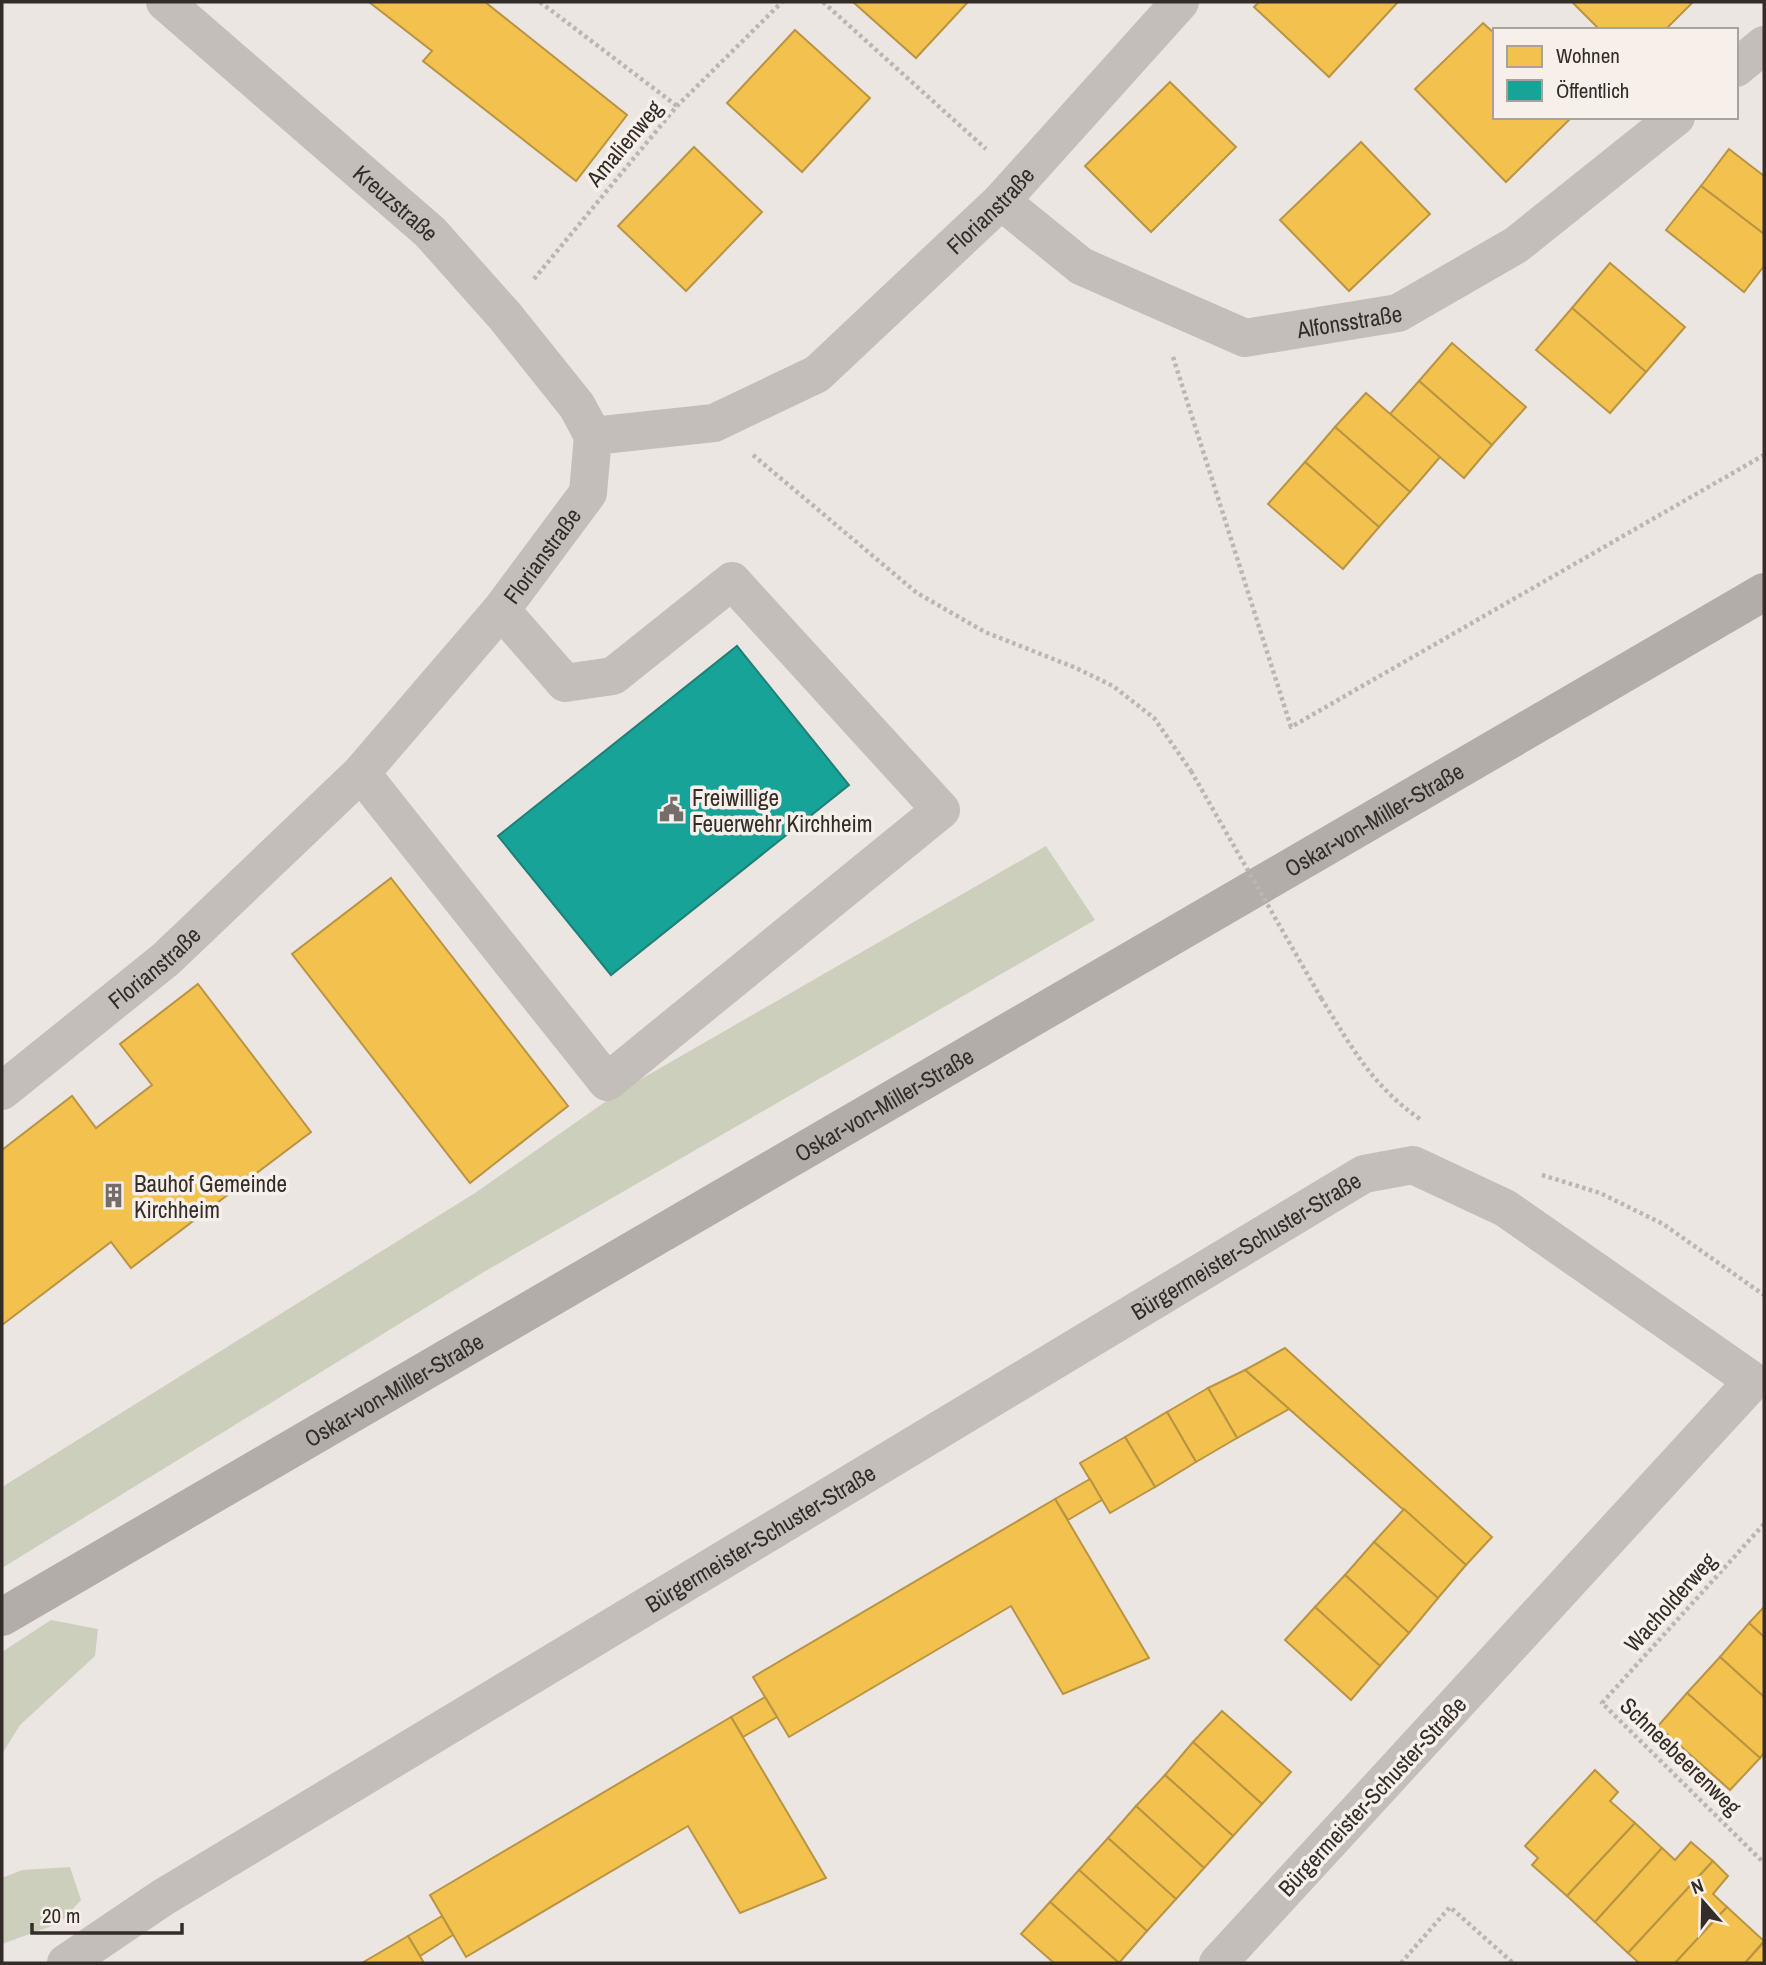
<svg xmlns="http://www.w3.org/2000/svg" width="1766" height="1965" font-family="'Archivo Narrow',sans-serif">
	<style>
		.green { fill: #cdcfbd }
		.homes { fill: #f2c14e; stroke: #b99443; stroke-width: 2 }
		.public { fill: #17a398; stroke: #207f77; stroke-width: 2 }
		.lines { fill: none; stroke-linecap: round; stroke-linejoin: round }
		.path { stroke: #bcb6b3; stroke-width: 4.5; stroke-dasharray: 3.5 3.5; stroke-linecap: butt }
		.minor { stroke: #c4beba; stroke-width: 38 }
		.major { stroke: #b3ada9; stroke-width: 38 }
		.path-bridge { stroke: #bcb6b3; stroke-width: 4.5; stroke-dasharray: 3.5 3.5; stroke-linecap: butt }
		.labels { text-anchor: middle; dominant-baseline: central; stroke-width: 7; stroke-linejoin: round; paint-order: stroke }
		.street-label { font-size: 23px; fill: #342c29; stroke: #f7efe9 }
		.poi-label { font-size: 23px; fill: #342c29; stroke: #f7efe9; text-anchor: start }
	</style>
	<rect width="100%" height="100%" fill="#ebe6e1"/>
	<!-- green -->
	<g class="green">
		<polygon points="1046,846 1095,920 482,1273 2,1568 2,1487 475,1193 622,1090"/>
		<polygon points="51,1620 98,1629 95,1656 20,1725 2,1754 2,1652"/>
		<polygon points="70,1867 81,1900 60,1923 2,1944 2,1878 22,1870"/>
	</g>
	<!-- homes -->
	<g class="homes">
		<polygon points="369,2 485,2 627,115 576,181 423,61 432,51"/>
		<polygon points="853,2 968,2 916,58"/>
		<polygon points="1259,2 1398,2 1329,77 1254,7"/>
		<polygon points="1572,2 1693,2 1665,30 1600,30"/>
		<polygon points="1483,23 1495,34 1495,117 1572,117 1506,182 1415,89"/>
		<polygon points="795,30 870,98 802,172 727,103"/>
		<polygon points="1170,82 1236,147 1151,232 1085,166"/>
		<polygon points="1361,142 1430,214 1349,291 1280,220"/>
		<polygon points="694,147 762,212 686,291 618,226"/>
		<polygon points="1729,149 1764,176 1764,234 1701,186"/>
		<polygon points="1701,186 1764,234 1764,266 1744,292 1666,230"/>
		<polygon points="1610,263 1685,327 1646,372 1572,308"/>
		<polygon points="1572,308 1646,372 1610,413 1536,350"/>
		<polygon points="1452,343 1526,407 1492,445 1419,381"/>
		<polygon points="1419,381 1492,445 1464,478 1390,414"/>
		<polygon points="1366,393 1440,457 1410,492 1335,427"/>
		<polygon points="1335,427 1410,492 1379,527 1305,462"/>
		<polygon points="1305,462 1379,527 1343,569 1268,504"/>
		<polygon points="391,878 568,1106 470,1183 292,954"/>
		<polygon points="198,984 311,1132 131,1268 111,1242 2,1325 2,1150 72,1096 96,1128 152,1085 120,1044"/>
		<polygon points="1285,1348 1492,1537 1466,1565 1245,1370"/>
		<polygon points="1245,1370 1289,1409 1237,1438 1208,1388"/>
		<polygon points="1208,1388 1237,1438 1196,1462 1167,1412"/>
		<polygon points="1167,1412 1196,1462 1155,1487 1125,1437"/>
		<polygon points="1125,1437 1155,1487 1110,1513 1080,1463"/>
		<polygon points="1090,1479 1102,1500 1068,1520 1055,1499"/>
		<polygon points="1055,1499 1149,1658 1063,1694 1011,1606 789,1737 753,1677"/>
		<polygon points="1404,1509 1466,1565 1438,1598 1374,1542"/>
		<polygon points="1374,1542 1438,1598 1409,1633 1345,1575"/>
		<polygon points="1345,1575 1409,1633 1380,1666 1315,1607"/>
		<polygon points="1315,1607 1380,1666 1351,1700 1285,1640"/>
		<polygon points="1764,1607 1764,1637 1749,1623"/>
		<polygon points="1749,1623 1764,1637 1764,1697 1720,1657"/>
		<polygon points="1720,1657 1764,1697 1764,1753 1760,1758 1687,1693"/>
		<polygon points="1687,1693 1760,1758 1730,1790 1658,1726"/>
		<polygon points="765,1697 777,1717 743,1737 731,1717"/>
		<polygon points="1222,1711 1291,1772 1262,1804 1193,1742"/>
		<polygon points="731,1717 826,1878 740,1913 688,1826 466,1957 430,1895"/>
		<polygon points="1193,1742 1262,1804 1233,1836 1165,1775"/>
		<polygon points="1595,1770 1618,1792 1610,1801 1635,1823 1567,1896 1532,1865 1538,1858 1525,1846"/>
		<polygon points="1165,1775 1233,1836 1204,1868 1136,1806"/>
		<polygon points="1136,1806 1204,1868 1176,1899 1108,1838"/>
		<polygon points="1635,1823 1662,1848 1595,1922 1567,1896"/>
		<polygon points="1108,1838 1176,1899 1147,1931 1079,1870"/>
		<polygon points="1691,1842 1713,1861 1628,1953 1595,1922 1662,1848 1675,1860"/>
		<polygon points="1713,1861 1728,1876 1713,1894 1727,1907 1675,1963 1639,1963 1628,1953"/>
		<polygon points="1079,1870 1147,1931 1119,1963 1050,1902"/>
		<polygon points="1050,1902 1119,1963 1054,1963 1021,1934"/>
		<polygon points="1727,1907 1764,1941 1745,1963 1675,1963"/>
		<polygon points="442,1916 453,1935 420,1956 408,1936"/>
		<polygon points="408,1936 424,1963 362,1963"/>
		<polygon points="1764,1942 1764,1963 1745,1963"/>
	</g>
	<!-- public -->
	<polygon class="public" points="737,646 849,785 611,975 498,836"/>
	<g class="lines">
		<!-- path -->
		<g class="path">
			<polyline points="540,2 677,106"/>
			<polyline points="823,2 986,149"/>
			<polyline points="534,279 677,106 782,2"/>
			<polyline points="1173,357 1291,727 1764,455"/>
			<polyline points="753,455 917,593 985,632 1076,668 1113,686 1154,718 1191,771"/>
			<path d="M1321 998C1351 1046 1372 1086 1420 1119"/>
			<polyline points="1542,1175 1600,1193 1663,1224 1764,1295"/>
			<polyline points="1764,1524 1602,1703 1764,1863"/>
			<polyline points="1401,1963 1450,1907 1513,1963"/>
		</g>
		<!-- minor -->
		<g class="minor">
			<path id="s1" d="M165 2 430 232 504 315 577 406 593 436"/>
			<polyline points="1736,68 1764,45"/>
			<path id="s2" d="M1001 201 1081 266 1245 338 1398 313 1516 245 1676 117"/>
			<polyline points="361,773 607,1082 941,810 732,581 613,676 565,683 501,610"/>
			<path id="s3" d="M2 1091 166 959 361 773 501 610 588 493 593 436 714 423 817 374 1001 201 1180 2"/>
			<path id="s4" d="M66 1963 162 1898 1364 1174 1413 1165 1505 1208 1753 1381 1218 1963"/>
		</g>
		<!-- major -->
		<path class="major" id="s5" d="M2 1617 1764 592"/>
		<!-- path-bridge -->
		<polyline class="path-bridge" points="1191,771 1321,998"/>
	</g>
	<!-- icons -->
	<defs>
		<symbol id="civic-bare" viewBox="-9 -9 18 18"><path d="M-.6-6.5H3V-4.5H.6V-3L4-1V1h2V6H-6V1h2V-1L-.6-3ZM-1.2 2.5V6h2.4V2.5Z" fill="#746d69" stroke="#f7efe9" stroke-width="2.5" paint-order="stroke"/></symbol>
		<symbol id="building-bare" viewBox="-9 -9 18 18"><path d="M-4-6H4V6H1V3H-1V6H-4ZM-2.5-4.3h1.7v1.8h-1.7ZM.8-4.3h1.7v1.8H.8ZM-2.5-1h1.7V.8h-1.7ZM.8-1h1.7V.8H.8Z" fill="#746d69" stroke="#f7efe9" stroke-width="2.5" paint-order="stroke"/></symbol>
	</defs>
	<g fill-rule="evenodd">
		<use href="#civic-bare" x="654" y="792" width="35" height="35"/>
		<use href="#building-bare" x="96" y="1178" width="35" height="35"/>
	</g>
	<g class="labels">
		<!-- street labels -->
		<g class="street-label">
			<text transform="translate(624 143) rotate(-50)">Amalienweg</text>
			<text stroke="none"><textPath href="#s1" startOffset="306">Kreuzstraße</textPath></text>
			<text stroke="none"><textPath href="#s3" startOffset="1372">Florianstraße</textPath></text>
			<text stroke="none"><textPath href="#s2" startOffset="388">Alfonsstraße</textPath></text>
			<text stroke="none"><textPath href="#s3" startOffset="763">Florianstraße</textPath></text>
			<text stroke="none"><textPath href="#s5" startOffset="1587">Oskar-von-Miller-Straße</textPath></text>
			<text stroke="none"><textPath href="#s3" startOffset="196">Florianstraße</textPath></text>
			<text stroke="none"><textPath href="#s5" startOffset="1020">Oskar-von-Miller-Straße</textPath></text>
			<text stroke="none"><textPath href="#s4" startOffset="1381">Bürgermeister-Schuster-Straße</textPath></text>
			<text stroke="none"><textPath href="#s5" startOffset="453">Oskar-von-Miller-Straße</textPath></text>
			<text stroke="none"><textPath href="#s4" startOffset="814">Bürgermeister-Schuster-Straße</textPath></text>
			<text transform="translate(1670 1602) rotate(-48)">Wacholderweg</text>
			<text transform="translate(1681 1756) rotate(44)">Schneebeerenweg</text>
			<text transform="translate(1372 1796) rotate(-47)">Bürgermeister-Schuster-Straße</text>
		</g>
		<!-- poi labels -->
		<g class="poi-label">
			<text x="692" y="797">Freiwillige<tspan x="692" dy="26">Feuerwehr Kirchheim</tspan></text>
			<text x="134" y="1183">Bauhof Gemeinde<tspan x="134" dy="26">Kirchheim</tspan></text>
		</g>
	</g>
	<!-- border -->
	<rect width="1766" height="1965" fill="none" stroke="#342c29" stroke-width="7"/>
	<!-- legend -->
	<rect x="1493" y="28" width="245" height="91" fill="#f7efe9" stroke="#a9a19c" stroke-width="2"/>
	<rect x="1507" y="46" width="35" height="21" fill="#f2c14e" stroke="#a9a19c" stroke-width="2"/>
	<text x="1556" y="63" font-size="21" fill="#342c29">Wohnen</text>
	<rect x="1507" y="80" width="35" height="21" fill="#17a398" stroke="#a9a19c" stroke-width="2"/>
	<text x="1556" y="98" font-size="21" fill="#342c29">Öffentlich</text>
	<!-- north arrow -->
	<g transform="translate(1703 1902) rotate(340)" stroke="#f7efe9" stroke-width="5" paint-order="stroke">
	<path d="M0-5L12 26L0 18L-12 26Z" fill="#342c29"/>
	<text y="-10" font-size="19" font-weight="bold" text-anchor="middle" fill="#342c29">N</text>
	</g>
	<!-- scale -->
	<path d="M32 1923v10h150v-10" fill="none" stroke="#342c29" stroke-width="3.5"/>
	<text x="42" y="1923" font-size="21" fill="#342c29" stroke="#f7efe9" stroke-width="5" paint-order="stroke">20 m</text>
</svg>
